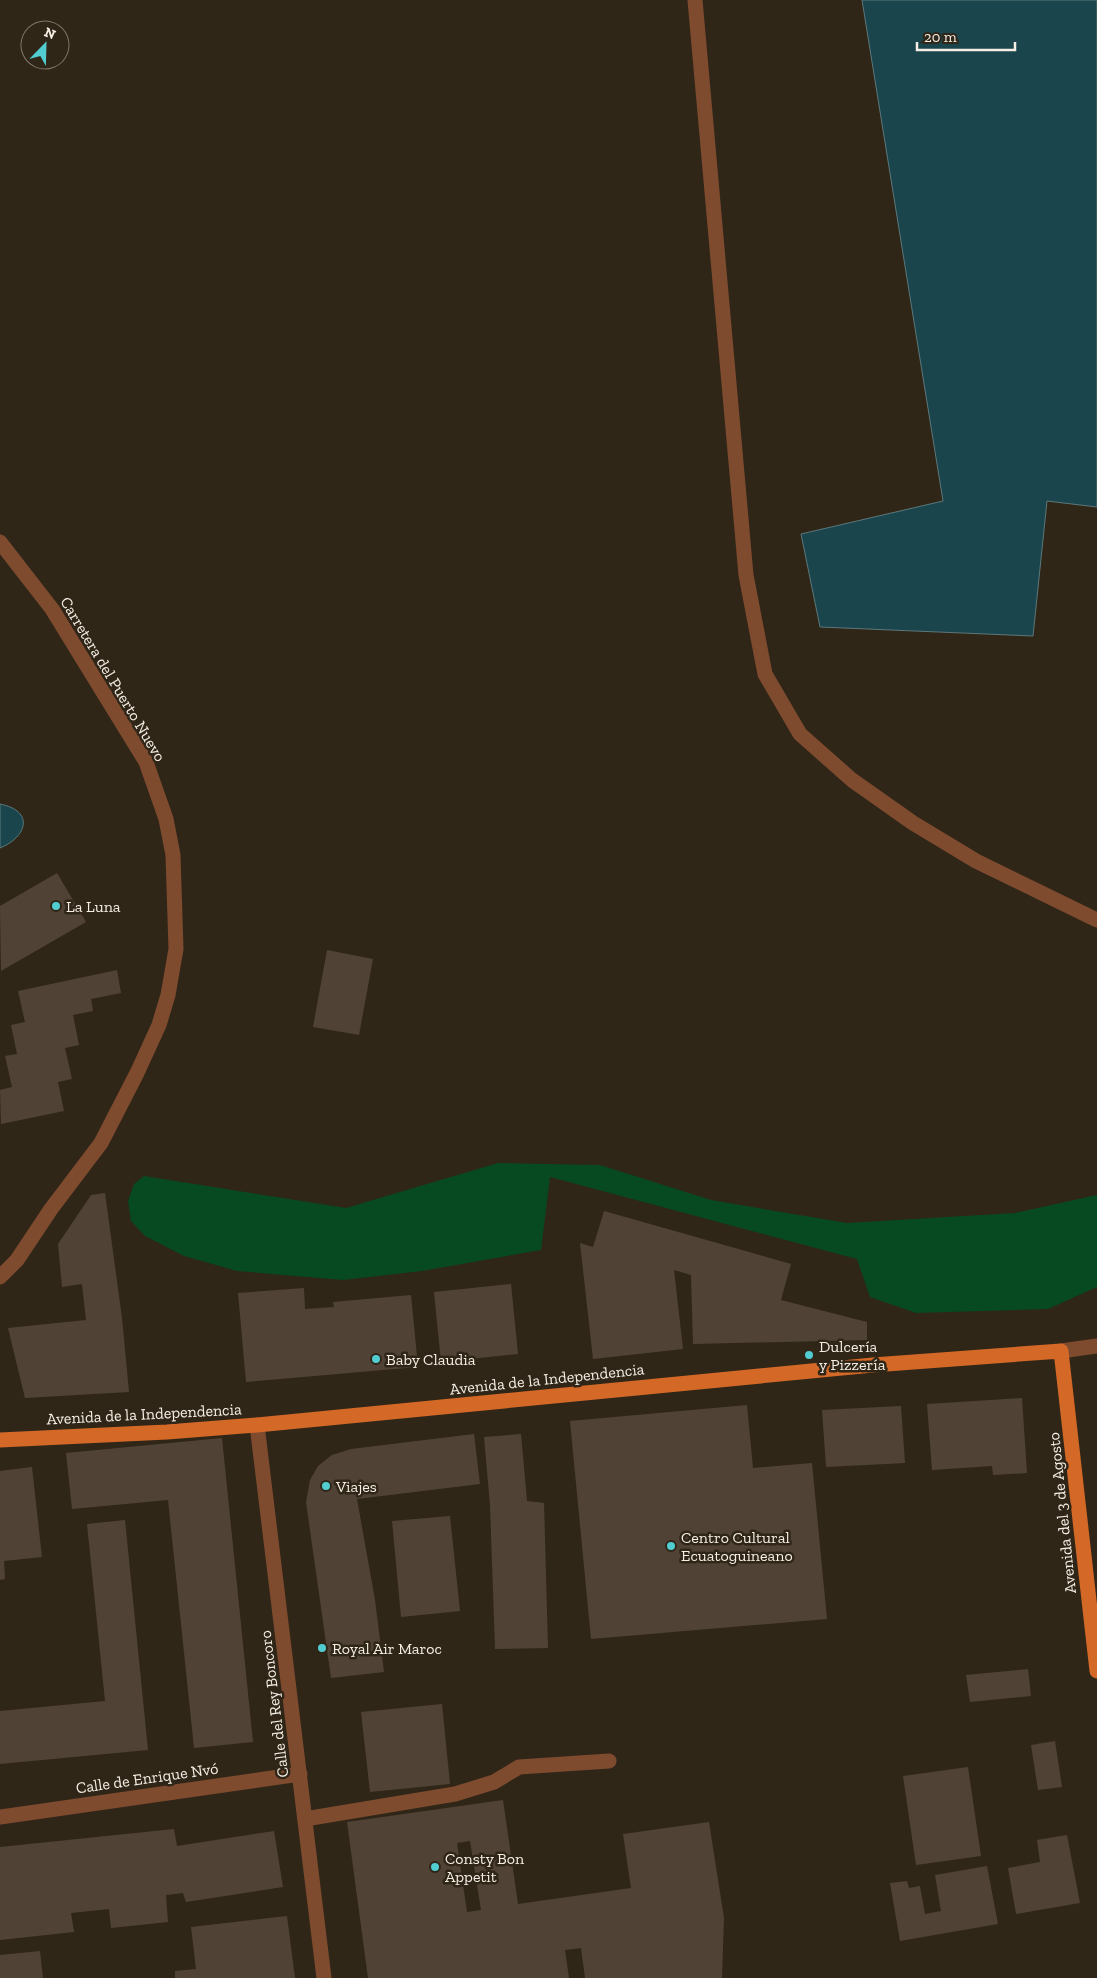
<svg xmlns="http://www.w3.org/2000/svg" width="1097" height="1978" font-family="'Zilla Slab',serif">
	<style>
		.green { fill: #074920 }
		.water { fill: #1b454d; stroke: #5c787a }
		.building { fill: #504336; fill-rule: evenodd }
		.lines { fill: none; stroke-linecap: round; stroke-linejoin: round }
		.minor { stroke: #7f4b2f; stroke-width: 15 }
		.major { stroke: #d46927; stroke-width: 15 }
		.poi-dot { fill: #51ccd1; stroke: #302618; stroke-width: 2 }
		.labels { text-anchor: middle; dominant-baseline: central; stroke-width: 5; stroke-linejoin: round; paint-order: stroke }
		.street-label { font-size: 16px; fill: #f4eee4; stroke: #302618 }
		.poi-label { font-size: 16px; fill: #f4eee4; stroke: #302618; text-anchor: start }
	</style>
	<rect width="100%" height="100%" fill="#302618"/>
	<!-- green -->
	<polygon class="green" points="498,1163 600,1165 711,1200 847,1223 1015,1213 1097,1195 1097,1287 1048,1309 916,1313 870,1297 857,1259 550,1177 541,1250 422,1271 343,1280 237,1271 184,1256 145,1236 131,1221 128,1201 134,1184 144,1176 346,1208"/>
	<!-- water -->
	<g class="water">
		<polygon points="862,0 1097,0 1097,507 1047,501 1033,636 820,627 801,534 943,501"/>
		<path d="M0 804C35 811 27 837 0 848Z"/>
	</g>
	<!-- building -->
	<g class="building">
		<polygon points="57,873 86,922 1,971 0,906"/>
		<polygon points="327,950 373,959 359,1035 313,1027"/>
		<polygon points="117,970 121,993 91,999 93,1011 73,1015 79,1045 65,1048 72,1079 58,1082 64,1111 1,1124 0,1090 12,1087 5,1056 17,1054 11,1025 25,1022 18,991"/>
		<polygon points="105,1193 122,1318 129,1392 25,1398 8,1328 86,1320 82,1284 62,1287 58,1244 91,1195"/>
		<polygon points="604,1211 791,1264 781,1300 867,1322 867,1340 693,1344 691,1275 674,1270 683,1349 593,1359 580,1243 593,1247"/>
		<polygon points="511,1284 518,1354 441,1362 434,1292"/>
		<polygon points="304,1288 305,1309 334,1307 333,1302 411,1295 418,1367 246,1382 238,1293"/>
		<polygon points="1022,1398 1027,1473 993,1475 992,1466 932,1470 927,1404"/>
		<polygon points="747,1405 753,1468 812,1463 827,1619 591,1639 570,1421"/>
		<polygon points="901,1406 905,1463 826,1467 822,1410"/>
		<polygon points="474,1434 480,1484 357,1499 375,1600 384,1672 331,1678 306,1502 310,1480 318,1466 332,1455 351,1449"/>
		<polygon points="521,1434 527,1501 544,1503 548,1648 495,1649 490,1505 484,1437"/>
		<polygon points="222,1438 253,1742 194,1748 168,1500 72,1509 66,1453"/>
		<polygon points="32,1467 42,1557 4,1561 5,1579 0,1580 0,1471"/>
		<polygon points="450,1516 460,1611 401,1617 392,1521"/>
		<polygon points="125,1520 148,1750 0,1764 0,1711 105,1701 87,1524"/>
		<polygon points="1028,1669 1031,1696 970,1702 966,1675"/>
		<polygon points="442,1704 450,1784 370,1792 361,1712"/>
		<polygon points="1055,1741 1062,1787 1038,1790 1031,1745"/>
		<polygon points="968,1767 981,1856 916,1865 903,1776"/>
		<path d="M503 1800 518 1904 631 1888 623 1834 709 1822 724 1918 722 1978H585L581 1948 565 1950 569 1978H368L347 1822ZM470 1841 481 1910 467 1912 457 1843Z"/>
		<polygon points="174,1829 177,1846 274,1831 283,1887 186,1902 183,1893 166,1895 168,1922 111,1928 109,1909 71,1913 74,1932 0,1940 0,1847"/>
		<polygon points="1067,1835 1080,1903 1016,1914 1008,1868 1040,1862 1037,1840"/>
		<polygon points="987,1866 998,1924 900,1941 890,1883 907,1881 909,1888 920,1886 925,1914 941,1911 935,1875"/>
		<polygon points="287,1916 295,1978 175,1978 175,1971 196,1969 191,1927"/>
		<polygon points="40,1951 43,1978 0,1978 0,1955"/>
	</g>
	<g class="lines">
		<!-- minor -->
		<g class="minor">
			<polyline points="695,0 746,575 765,674 800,734 852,780 913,823 976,861 1097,920"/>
			<polyline points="0,542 52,609 146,762 166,819 173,855 176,949 168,995 159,1025 137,1073 101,1143 51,1209 17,1260 0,1277"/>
			<polyline points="1061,1351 1097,1346"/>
			<polyline points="257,1425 324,1978"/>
			<polyline points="0,1817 300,1774"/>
			<polyline points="305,1819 455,1794 494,1782 519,1767 609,1761"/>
		</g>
		<!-- major -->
		<polyline class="major" points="0,1440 167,1432 257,1425 873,1365 1061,1351 1097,1671"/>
	</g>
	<!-- markers -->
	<g class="poi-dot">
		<circle cx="56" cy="906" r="5"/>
		<circle cx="809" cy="1355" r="5"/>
		<circle cx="376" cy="1359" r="5"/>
		<circle cx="326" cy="1486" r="5"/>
		<circle cx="671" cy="1546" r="5"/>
		<circle cx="322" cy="1648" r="5"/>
		<circle cx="435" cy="1867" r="5"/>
	</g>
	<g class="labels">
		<!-- street labels -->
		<g class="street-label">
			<text transform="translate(113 679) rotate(59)">Carretera del Puerto Nuevo</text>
			<text transform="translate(547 1379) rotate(-6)">Avenida de la Independencia</text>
			<text transform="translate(144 1414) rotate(-3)">Avenida de la Independencia</text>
			<text transform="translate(1062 1513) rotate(-96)">Avenida del 3 de Agosto</text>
			<text transform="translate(274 1704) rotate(-97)">Calle del Rey Boncoro</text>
			<text transform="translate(147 1778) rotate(-8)">Calle de Enrique Nvó</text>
		</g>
		<!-- poi labels -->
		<g class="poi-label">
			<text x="66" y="906">La Luna</text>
			<text x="819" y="1346">Dulcería<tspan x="819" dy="18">y Pizzería</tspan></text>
			<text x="386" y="1359">Baby Claudia</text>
			<text x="336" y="1486">Viajes</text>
			<text x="681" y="1537">Centro Cultural<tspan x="681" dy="18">Ecuatoguineano</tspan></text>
			<text x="332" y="1648">Royal Air Maroc</text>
			<text x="445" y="1858">Consty Bon<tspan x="445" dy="18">Appetit</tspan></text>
		</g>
	</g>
	<!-- north arrow -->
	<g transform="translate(45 45) rotate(23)"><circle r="24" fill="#302618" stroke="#7e766a"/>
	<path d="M0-4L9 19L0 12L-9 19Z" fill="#51ccd1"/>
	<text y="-8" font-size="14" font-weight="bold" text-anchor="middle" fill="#f4eee4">N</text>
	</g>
	<!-- scale -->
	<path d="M917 42v8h98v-8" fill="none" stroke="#f4eee4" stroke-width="2.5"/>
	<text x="924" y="42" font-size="15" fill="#f4eee4" stroke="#302618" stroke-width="4" paint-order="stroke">20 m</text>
</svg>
